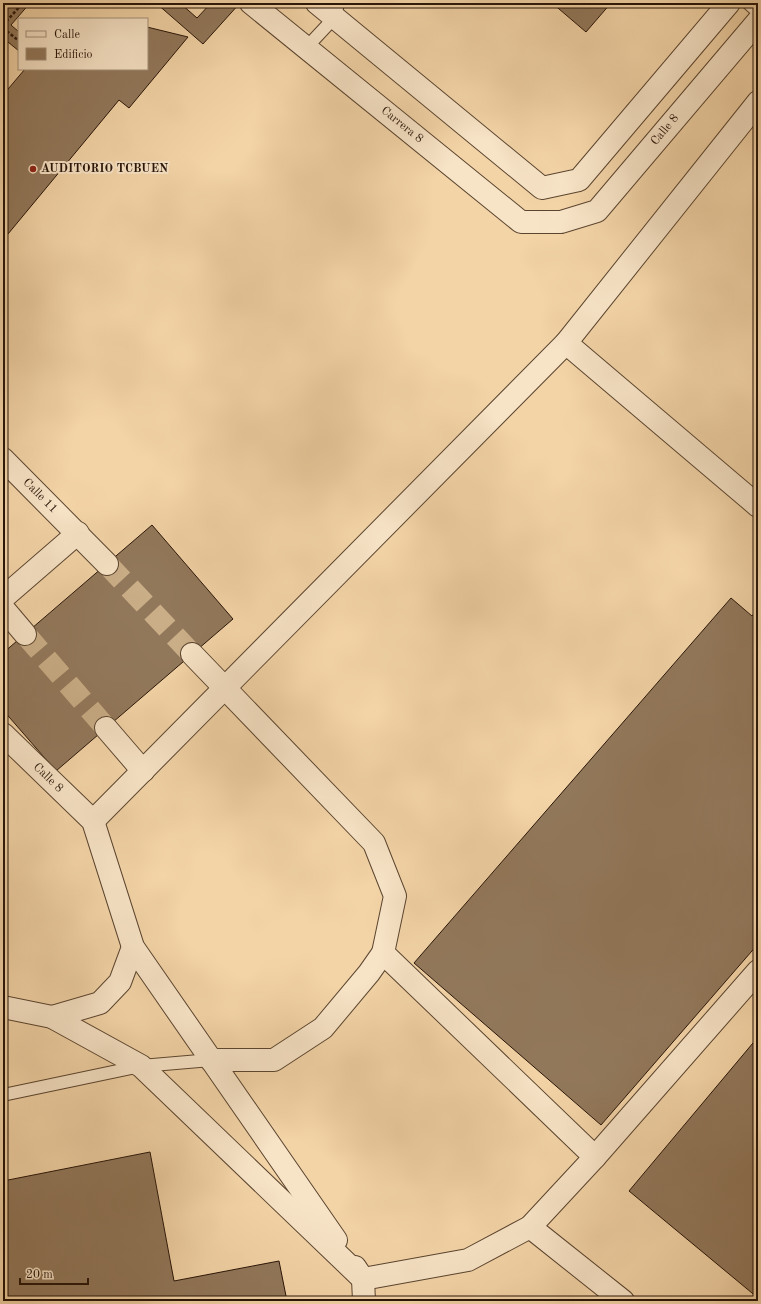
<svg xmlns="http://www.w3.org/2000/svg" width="761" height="1304" font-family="'Old Standard TT',serif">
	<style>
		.building { fill: #92785b; stroke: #281509 }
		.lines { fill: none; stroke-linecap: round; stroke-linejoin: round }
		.minor-tunnel { stroke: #caae87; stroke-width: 22; stroke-dasharray: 22 11; stroke-linecap: butt }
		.service-casing { stroke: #5b4530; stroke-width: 14 }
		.minor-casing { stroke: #5b4530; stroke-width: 24 }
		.path { stroke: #281509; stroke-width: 2.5; stroke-dasharray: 3 2; stroke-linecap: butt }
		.service { stroke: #f7e3c6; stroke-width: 12 }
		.minor { stroke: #f7e3c6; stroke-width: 22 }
		.poi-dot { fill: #8f2418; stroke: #f7e3c6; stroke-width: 1.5 }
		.labels { text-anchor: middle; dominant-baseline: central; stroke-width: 4; stroke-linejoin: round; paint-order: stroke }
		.street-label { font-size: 12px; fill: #281509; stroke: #f7e3c6 }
		.poi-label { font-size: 12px; font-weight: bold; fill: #281509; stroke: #f7e3c6; text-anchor: start }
	</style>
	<rect width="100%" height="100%" fill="#f3d4a7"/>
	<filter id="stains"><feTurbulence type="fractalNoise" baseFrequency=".005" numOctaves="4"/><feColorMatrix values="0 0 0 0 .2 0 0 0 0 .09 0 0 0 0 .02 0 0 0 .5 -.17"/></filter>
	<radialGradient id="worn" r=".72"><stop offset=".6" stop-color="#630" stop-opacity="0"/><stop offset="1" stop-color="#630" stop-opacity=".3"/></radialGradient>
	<!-- building -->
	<g class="building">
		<polygon points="12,3 30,3 11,25 19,32 19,51 3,38 3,13"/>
		<polygon points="156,3 180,3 197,18 211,3 240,3 203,44"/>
		<polygon points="552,3 611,3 586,32"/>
		<polygon points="147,27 188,37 129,108 119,100 8,234 3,230 3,95 25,69 147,69"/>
		<polygon points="152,525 233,619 56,771 3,710 3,653"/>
		<polygon points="731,598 752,616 758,609 758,944 601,1125 414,963"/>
		<polygon points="758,1037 758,1298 629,1191"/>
		<polygon points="150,1152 174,1281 279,1261 287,1301 3,1301 3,1181"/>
	</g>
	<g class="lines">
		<!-- minor-tunnel -->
		<g class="minor-tunnel">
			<polyline points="107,564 192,654"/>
			<polyline points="25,634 106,728"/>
		</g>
		<defs>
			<g id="service">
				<polyline points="748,3 758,12"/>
				<polyline points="306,48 335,17 338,3"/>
				<polyline points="3,1095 141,1066 211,1060"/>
			</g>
			<g id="minor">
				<polyline points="251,3 521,222 561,222 597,211 758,21"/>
				<polyline points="317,3 542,188 579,180 729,3"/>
				<polyline points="566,343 758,506"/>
				<polyline points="3,459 107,564"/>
				<polyline points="3,598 78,533"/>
				<polyline points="3,608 25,634"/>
				<polyline points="192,654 374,843 395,896 383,953 595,1157"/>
				<polyline points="106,728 143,771"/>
				<polyline points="3,734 93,821 133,947 336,1240"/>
				<polyline points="93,821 566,343 758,102"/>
				<polyline points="3,1007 52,1017 141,1066 363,1279 468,1260 530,1227 595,1157 758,971"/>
				<polyline points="52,1017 100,1003 120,982 133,947"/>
				<polyline points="211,1060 274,1060 323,1028 369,973 383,953"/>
				<polyline points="530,1227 623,1301"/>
				<polyline points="355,1267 363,1279 364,1301"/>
			</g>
		</defs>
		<!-- service casing -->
		<use href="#service" class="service-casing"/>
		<!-- minor casing -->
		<use href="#minor" class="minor-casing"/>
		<!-- path -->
		<g class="path">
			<polyline points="3,25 23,3"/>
			<polyline points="3,28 19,41"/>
		</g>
		<!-- service -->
		<use href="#service" class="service"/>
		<!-- minor -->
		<use href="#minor" class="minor"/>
	</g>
	<!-- markers -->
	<circle class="poi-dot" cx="33" cy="169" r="4"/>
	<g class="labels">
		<!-- street labels -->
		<g class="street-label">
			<text transform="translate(402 125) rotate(39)">Carrera 8</text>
			<text transform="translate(665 130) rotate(-50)">Calle 8</text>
			<text transform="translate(40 496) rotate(45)">Calle 11</text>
			<text transform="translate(48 778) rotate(44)">Calle 8</text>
		</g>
		<!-- poi labels -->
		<g class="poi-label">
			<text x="41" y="169">AUDITORIO TCBUEN</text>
		</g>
	</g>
	<!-- margin -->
	<rect width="761" height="1304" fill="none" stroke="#f3d4a7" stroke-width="16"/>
	<rect x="4" y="4" width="753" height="1296" fill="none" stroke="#281509" stroke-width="2"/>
	<rect x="8" y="8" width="745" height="1288" fill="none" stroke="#281509"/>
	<!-- legend -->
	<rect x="18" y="18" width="130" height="52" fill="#f7e3c6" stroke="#a4917a"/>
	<rect x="26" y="31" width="20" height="6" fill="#f7e3c6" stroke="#a4917a"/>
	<text x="54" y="38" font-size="12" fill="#281509">Calle</text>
	<rect x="26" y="48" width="20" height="12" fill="#92785b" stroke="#a4917a"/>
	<text x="54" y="58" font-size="12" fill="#281509">Edificio</text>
	<!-- scale -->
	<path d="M20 1278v6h68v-6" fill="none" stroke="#281509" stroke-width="2"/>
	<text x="26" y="1278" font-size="12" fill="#281509" stroke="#f7e3c6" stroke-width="3" paint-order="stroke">20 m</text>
	<rect width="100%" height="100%" filter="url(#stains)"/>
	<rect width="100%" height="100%" fill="url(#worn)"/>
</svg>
